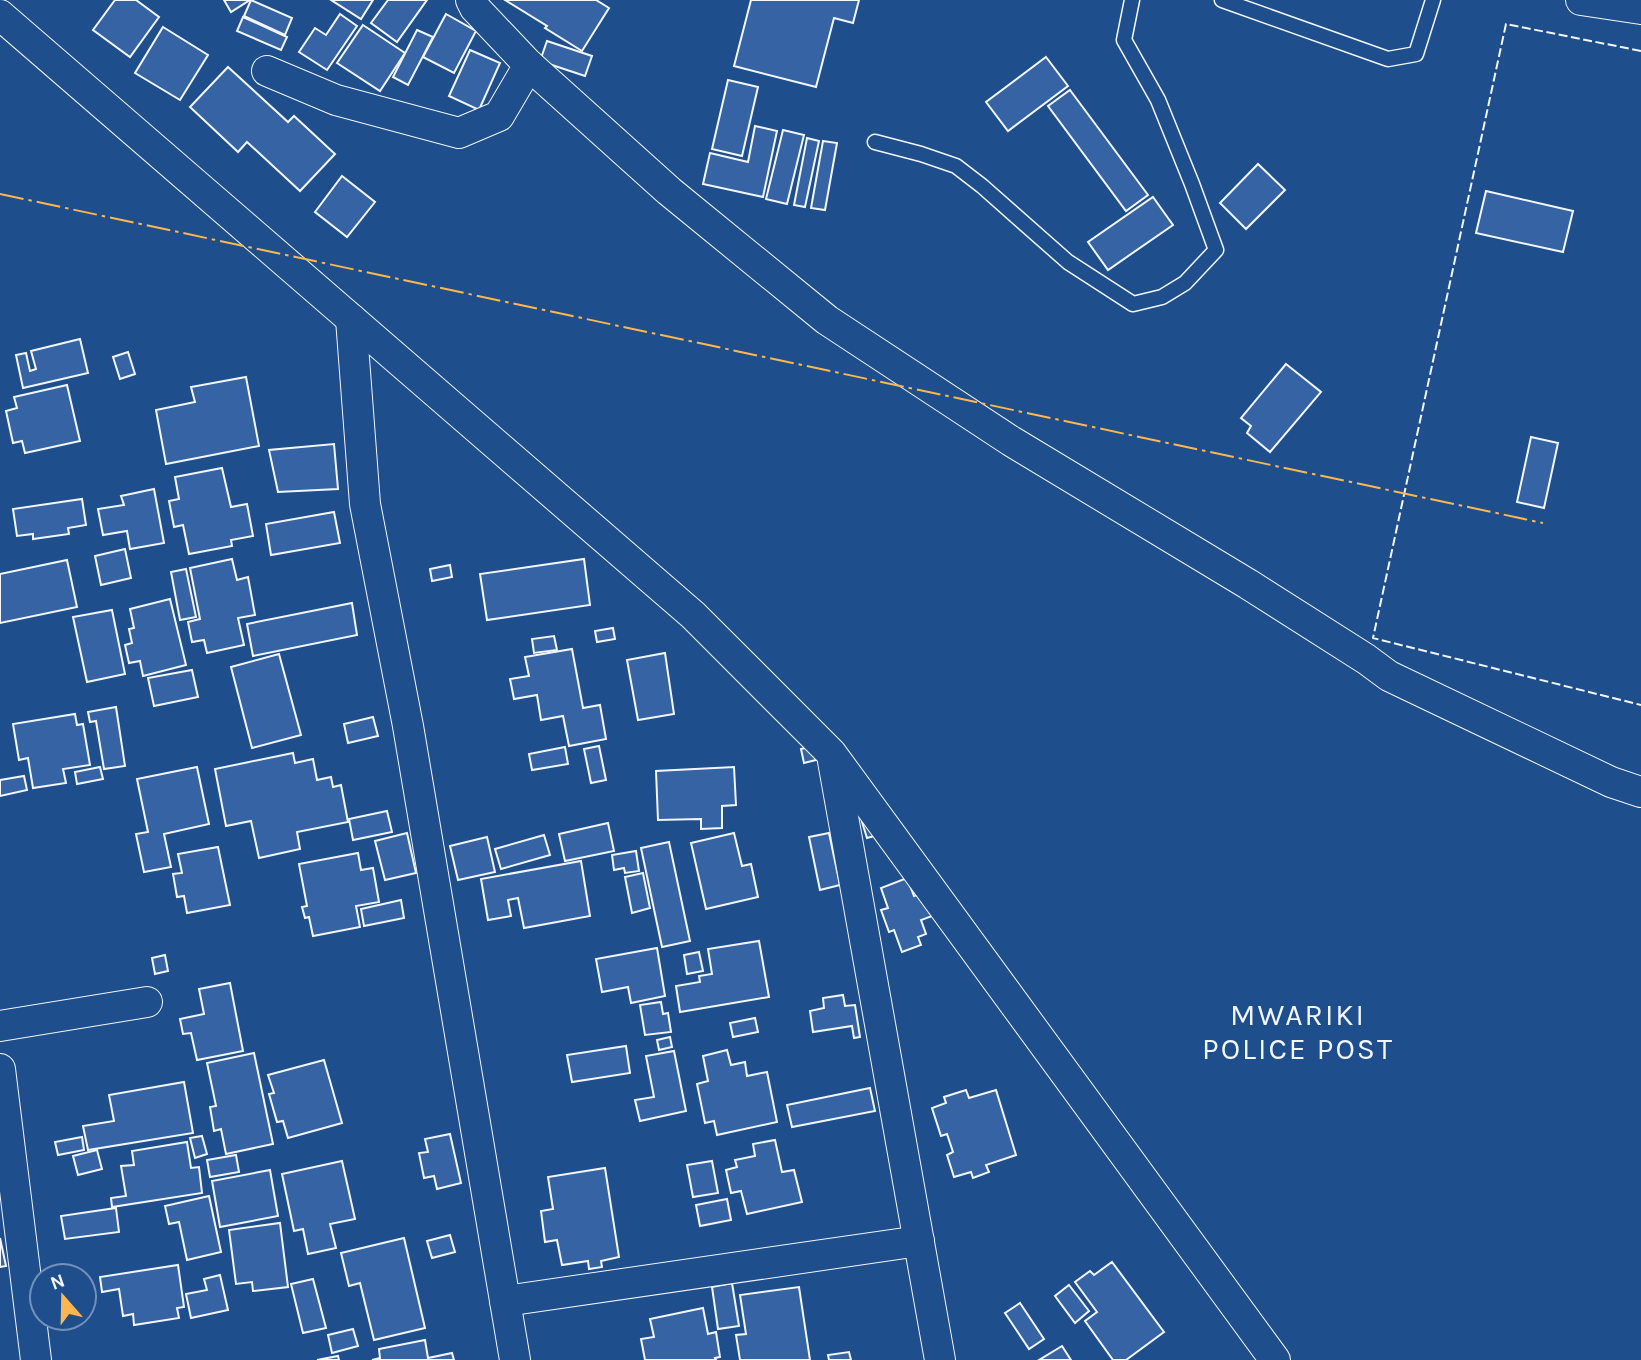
<svg xmlns="http://www.w3.org/2000/svg" width="1641" height="1360" font-family="Karla,sans-serif">
	<style>
		.building { fill: #3563a3; stroke: #f2f6ff; stroke-width: 2 }
		.lines { fill: none; stroke-linecap: round; stroke-linejoin: round }
		.service-casing { stroke: #f2f6ff; stroke-width: 17 }
		.minor-casing { stroke: #f2f6ff; stroke-width: 32 }
		.service { stroke: #1f4e8c; stroke-width: 14 }
		.minor { stroke: #1f4e8c; stroke-width: 30 }
		.fence { stroke: #f2f6ff; stroke-width: 2; stroke-dasharray: 9 3.5; stroke-linecap: butt }
		.power { stroke: #ffb74d; stroke-width: 2; stroke-dasharray: 24 5 3.5 5; stroke-linecap: butt }
		.labels { text-anchor: middle; dominant-baseline: central; stroke-width: 5; stroke-linejoin: round; paint-order: stroke }
		.quarter-label { font-size: 30px; letter-spacing: 2px; fill: #f2f6ff; stroke: #1f4e8c }
	</style>
	<rect width="100%" height="100%" fill="#1f4e8c"/>
	<!-- building -->
	<g class="building">
		<polygon points="115,0 136,0 159,17 130,57 93,30"/>
		<polygon points="224,0 250,0 231,12"/>
		<polygon points="251,0 292,18 285,35 244,16"/>
		<polygon points="331,0 373,0 361,19"/>
		<polygon points="388,0 427,0 397,42 371,23"/>
		<polygon points="505,0 596,0 609,8 582,51 545,28 547,26"/>
		<polygon points="751,0 859,0 853,23 834,18 816,87 734,66"/>
		<polygon points="340,14 357,26 327,70 299,52 315,28 326,35"/>
		<polygon points="446,14 476,31 454,73 423,57"/>
		<polygon points="243,17 287,37 281,50 237,31"/>
		<polygon points="363,25 405,53 380,91 337,63"/>
		<polygon points="163,27 208,55 180,100 135,73"/>
		<polygon points="417,30 433,37 408,85 393,77"/>
		<polygon points="547,41 592,56 585,76 540,61"/>
		<polygon points="470,50 500,63 479,110 449,96"/>
		<polygon points="1046,57 1068,86 1008,131 986,102"/>
		<polygon points="228,67 288,122 294,116 335,154 300,191 247,142 238,152 190,107"/>
		<polygon points="728,80 758,87 742,156 712,149"/>
		<polygon points="1070,90 1148,195 1126,211 1048,106"/>
		<polygon points="755,126 777,131 763,197 703,184 710,153 748,162"/>
		<polygon points="783,130 804,135 787,204 766,199"/>
		<polygon points="807,138 819,141 805,207 794,205"/>
		<polygon points="823,141 837,143 825,210 811,208"/>
		<polygon points="1258,164 1285,190 1246,229 1220,203"/>
		<polygon points="342,176 375,202 347,237 315,212"/>
		<polygon points="1486,191 1573,211 1563,252 1476,233"/>
		<polygon points="1153,197 1173,225 1108,270 1088,242"/>
		<polygon points="80,339 88,373 23,388 16,355 26,353 30,371 36,369 31,351"/>
		<polygon points="128,352 135,374 120,379 113,357"/>
		<polygon points="1286,364 1321,392 1270,452 1247,433 1251,426 1241,418"/>
		<polygon points="246,377 259,446 166,464 156,410 195,402 191,387"/>
		<polygon points="67,385 80,441 25,453 22,441 13,443 6,411 17,408 14,397"/>
		<polygon points="1531,437 1558,443 1544,508 1517,502"/>
		<polygon points="334,444 338,489 278,492 269,450"/>
		<polygon points="222,468 231,507 247,504 253,536 231,540 232,546 189,554 183,525 174,527 169,501 179,499 175,477"/>
		<polygon points="154,489 164,543 130,549 127,531 103,535 98,509 124,505 121,496"/>
		<polygon points="82,499 86,525 68,528 69,534 33,539 33,534 17,536 13,509"/>
		<polygon points="334,512 340,543 271,555 266,524"/>
		<polygon points="125,549 131,578 101,585 95,556"/>
		<polygon points="232,559 237,580 248,577 255,615 238,618 244,645 207,653 204,640 192,642 188,622 200,619 190,568"/>
		<polygon points="584,559 590,605 487,620 480,574"/>
		<polygon points="67,560 77,607 0,623 0,574"/>
		<polygon points="450,565 452,577 432,581 430,569"/>
		<polygon points="186,569 196,617 180,620 171,572"/>
		<polygon points="170,599 186,665 143,676 140,661 129,663 125,645 132,643 129,629 134,628 130,609"/>
		<polygon points="352,603 357,635 253,656 247,624"/>
		<polygon points="112,610 125,674 87,682 73,617"/>
		<polygon points="613,628 615,639 597,642 595,631"/>
		<polygon points="554,636 557,650 534,653 532,639"/>
		<polygon points="572,649 583,708 600,705 606,739 569,746 563,716 541,720 537,695 514,699 510,679 529,676 525,657"/>
		<polygon points="665,653 674,714 638,720 627,660"/>
		<polygon points="279,654 301,735 252,748 231,667"/>
		<polygon points="192,670 198,697 154,706 148,678"/>
		<polygon points="116,707 125,766 104,769 96,721 90,722 88,712"/>
		<polygon points="75,714 77,725 83,724 90,765 63,769 66,783 33,788 28,758 19,760 13,724"/>
		<polygon points="373,717 378,736 348,743 344,724"/>
		<polygon points="599,746 606,780 591,783 584,749"/>
		<polygon points="813,746 816,760 804,763 801,749"/>
		<polygon points="565,747 568,764 532,770 529,754"/>
		<polygon points="293,753 295,763 313,759 317,780 331,777 333,787 341,785 348,822 297,832 300,849 259,858 251,821 226,826 215,769"/>
		<polygon points="100,767 103,779 77,784 75,772"/>
		<polygon points="197,767 209,824 164,834 171,867 144,872 136,834 148,832 137,779"/>
		<polygon points="734,767 736,805 722,806 722,828 701,829 701,819 658,820 656,771"/>
		<polygon points="24,776 27,790 0,796 0,780"/>
		<polygon points="387,811 392,832 353,840 349,819"/>
		<polygon points="874,818 878,835 867,838 862,822"/>
		<polygon points="608,823 614,851 565,861 559,834"/>
		<polygon points="407,833 416,873 385,880 375,841"/>
		<polygon points="734,833 742,866 751,864 758,897 706,909 691,843"/>
		<polygon points="829,833 840,885 820,890 809,837"/>
		<polygon points="544,835 550,855 501,869 495,849"/>
		<polygon points="487,837 495,872 458,880 450,846"/>
		<polygon points="669,842 690,941 662,947 641,848"/>
		<polygon points="218,847 230,905 187,913 184,896 177,897 173,874 182,873 178,854"/>
		<polygon points="636,851 639,871 625,873 624,868 614,870 612,855"/>
		<polygon points="358,853 361,870 373,868 379,902 356,906 360,927 313,936 309,917 305,918 302,907 307,906 299,864"/>
		<polygon points="581,861 590,916 524,928 518,898 508,900 511,916 488,920 481,879"/>
		<polygon points="643,873 650,908 632,913 625,877"/>
		<polygon points="907,878 914,896 926,892 935,915 921,920 926,934 918,937 921,945 902,952 894,930 889,932 881,910 888,908 881,888"/>
		<polygon points="401,900 404,918 364,926 361,909"/>
		<polygon points="759,941 769,997 680,1012 676,986 700,982 699,976 712,974 708,949"/>
		<polygon points="657,948 665,996 631,1003 628,987 602,992 596,959"/>
		<polygon points="699,952 703,971 687,974 684,955"/>
		<polygon points="165,955 168,971 155,974 152,958"/>
		<polygon points="230,983 243,1051 197,1060 191,1033 183,1034 180,1019 204,1014 199,989"/>
		<polygon points="843,995 845,1006 855,1005 860,1037 854,1038 852,1026 813,1032 810,1011 824,1008 823,998"/>
		<polygon points="661,1002 663,1014 668,1013 671,1032 645,1035 640,1005"/>
		<polygon points="755,1018 758,1032 733,1037 730,1023"/>
		<polygon points="670,1037 672,1047 659,1050 657,1040"/>
		<polygon points="626,1046 630,1073 572,1082 567,1055"/>
		<polygon points="727,1050 731,1065 745,1062 747,1076 767,1072 777,1122 717,1135 714,1121 705,1123 697,1084 708,1081 703,1056"/>
		<polygon points="674,1051 686,1111 640,1121 635,1100 654,1097 646,1056"/>
		<polygon points="254,1053 273,1144 226,1154 221,1129 214,1131 210,1107 216,1106 207,1063"/>
		<polygon points="324,1060 342,1123 288,1138 283,1121 277,1122 269,1094 274,1093 268,1075"/>
		<polygon points="184,1082 193,1133 88,1150 83,1126 114,1121 109,1095"/>
		<polygon points="870,1088 875,1111 792,1127 787,1105"/>
		<polygon points="966,1090 969,1098 996,1090 1016,1155 986,1165 989,1172 973,1178 971,1172 954,1177 947,1155 953,1152 947,1134 941,1136 932,1108 946,1103 944,1097"/>
		<polygon points="450,1134 461,1183 437,1189 434,1176 424,1178 419,1153 428,1152 425,1139"/>
		<polygon points="202,1136 207,1154 195,1158 190,1138"/>
		<polygon points="82,1137 84,1150 58,1155 55,1142"/>
		<polygon points="775,1140 782,1172 794,1170 802,1202 747,1214 741,1191 731,1193 726,1170 737,1167 735,1160 755,1156 753,1144"/>
		<polygon points="187,1142 191,1168 199,1167 202,1193 112,1207 111,1198 126,1196 121,1166 134,1165 132,1151"/>
		<polygon points="97,1150 102,1169 78,1175 73,1156"/>
		<polygon points="236,1155 239,1172 210,1177 207,1160"/>
		<polygon points="342,1161 355,1219 330,1224 336,1248 308,1254 303,1229 294,1231 282,1174"/>
		<polygon points="712,1161 718,1193 693,1197 687,1165"/>
		<polygon points="605,1168 619,1257 601,1261 602,1267 589,1269 588,1261 562,1265 557,1240 545,1242 541,1211 553,1209 548,1177"/>
		<polygon points="270,1170 278,1216 220,1227 212,1181"/>
		<polygon points="209,1196 221,1252 187,1260 179,1222 169,1224 165,1206"/>
		<polygon points="727,1199 731,1220 700,1226 696,1205"/>
		<polygon points="116,1208 119,1232 65,1239 61,1216"/>
		<polygon points="280,1223 288,1287 253,1291 252,1282 236,1284 229,1230"/>
		<polygon points="450,1235 455,1252 432,1258 427,1241"/>
		<polygon points="0,1238 6,1266 0,1267"/>
		<polygon points="404,1238 425,1328 374,1340 360,1283 349,1286 341,1253"/>
		<polygon points="1112,1262 1164,1332 1126,1360 1113,1360 1085,1321 1097,1312 1075,1282 1090,1271 1094,1275"/>
		<polygon points="178,1265 184,1307 177,1308 179,1318 134,1325 133,1314 123,1316 119,1289 102,1292 100,1277"/>
		<polygon points="220,1275 228,1310 191,1318 186,1294 207,1290 204,1279"/>
		<polygon points="313,1279 326,1328 303,1333 291,1284"/>
		<polygon points="732,1283 739,1326 718,1329 712,1287"/>
		<polygon points="1069,1285 1089,1311 1075,1323 1055,1296"/>
		<polygon points="799,1287 810,1360 740,1360 736,1335 746,1334 740,1295"/>
		<polygon points="1020,1303 1044,1339 1029,1349 1005,1313"/>
		<polygon points="703,1308 708,1334 716,1332 720,1357 715,1358 716,1360 645,1360 641,1339 654,1337 650,1319"/>
		<polygon points="353,1329 358,1346 332,1353 328,1335"/>
		<polygon points="425,1340 428,1358 452,1353 454,1360 372,1360 380,1358 379,1349"/>
		<polygon points="1062,1346 1071,1360 1039,1360"/>
		<polygon points="849,1352 851,1360 829,1360 828,1355"/>
		<polygon points="338,1356 339,1360 317,1360"/>
	</g>
	<g class="lines">
		<defs>
			<g id="service">
				<polyline points="1222,0 1388,59 1416,54 1433,0"/>
				<polyline points="875,142 921,154 956,166 982,186 1068,262 1133,304 1162,297 1185,283 1216,250 1192,184 1158,100 1124,40 1132,0"/>
			</g>
			<g id="minor">
				<polyline points="471,0 475,8 529,65 669,191 827,320 1011,441 1248,584 1366,659 1389,676 1611,782 1641,792"/>
				<polyline points="1581,0 1641,9"/>
				<polyline points="0,15 693,615 831,753 1275,1360"/>
				<polyline points="267,71 336,100 459,133 499,116 529,65"/>
				<polyline points="351,319 365,504 408,726 515,1360"/>
				<polyline points="833,761 940,1360"/>
				<polyline points="0,1026 147,1002"/>
				<polyline points="0,1069 36,1360"/>
				<polyline points="505,1301 919,1241"/>
			</g>
		</defs>
		<!-- service casing -->
		<use href="#service" class="service-casing"/>
		<!-- minor casing -->
		<use href="#minor" class="minor-casing"/>
		<!-- service -->
		<use href="#service" class="service"/>
		<!-- minor -->
		<use href="#minor" class="minor"/>
		<!-- fence -->
		<polyline class="fence" points="1641,51 1506,24 1373,638 1641,705"/>
		<!-- power -->
		<polyline class="power" points="0,194 1543,523"/>
	</g>
	<g class="labels">
		<!-- quarter labels -->
		<g class="quarter-label">
			<text x="1298" y="1015">MWARIKI<tspan x="1298" dy="34">POLICE POST</tspan></text>
		</g>
	</g>
	<!-- north arrow -->
	<g transform="translate(63 1297) rotate(340)"><circle r="33" fill="#1f4e8c" stroke="#7391ba" stroke-width="2"/>
	<path d="M0-5L12 26L0 18L-12 26Z" fill="#ffb74d"/>
	<text y="-10" font-size="19" font-weight="bold" text-anchor="middle" fill="#f2f6ff">N</text>
	</g>
</svg>
